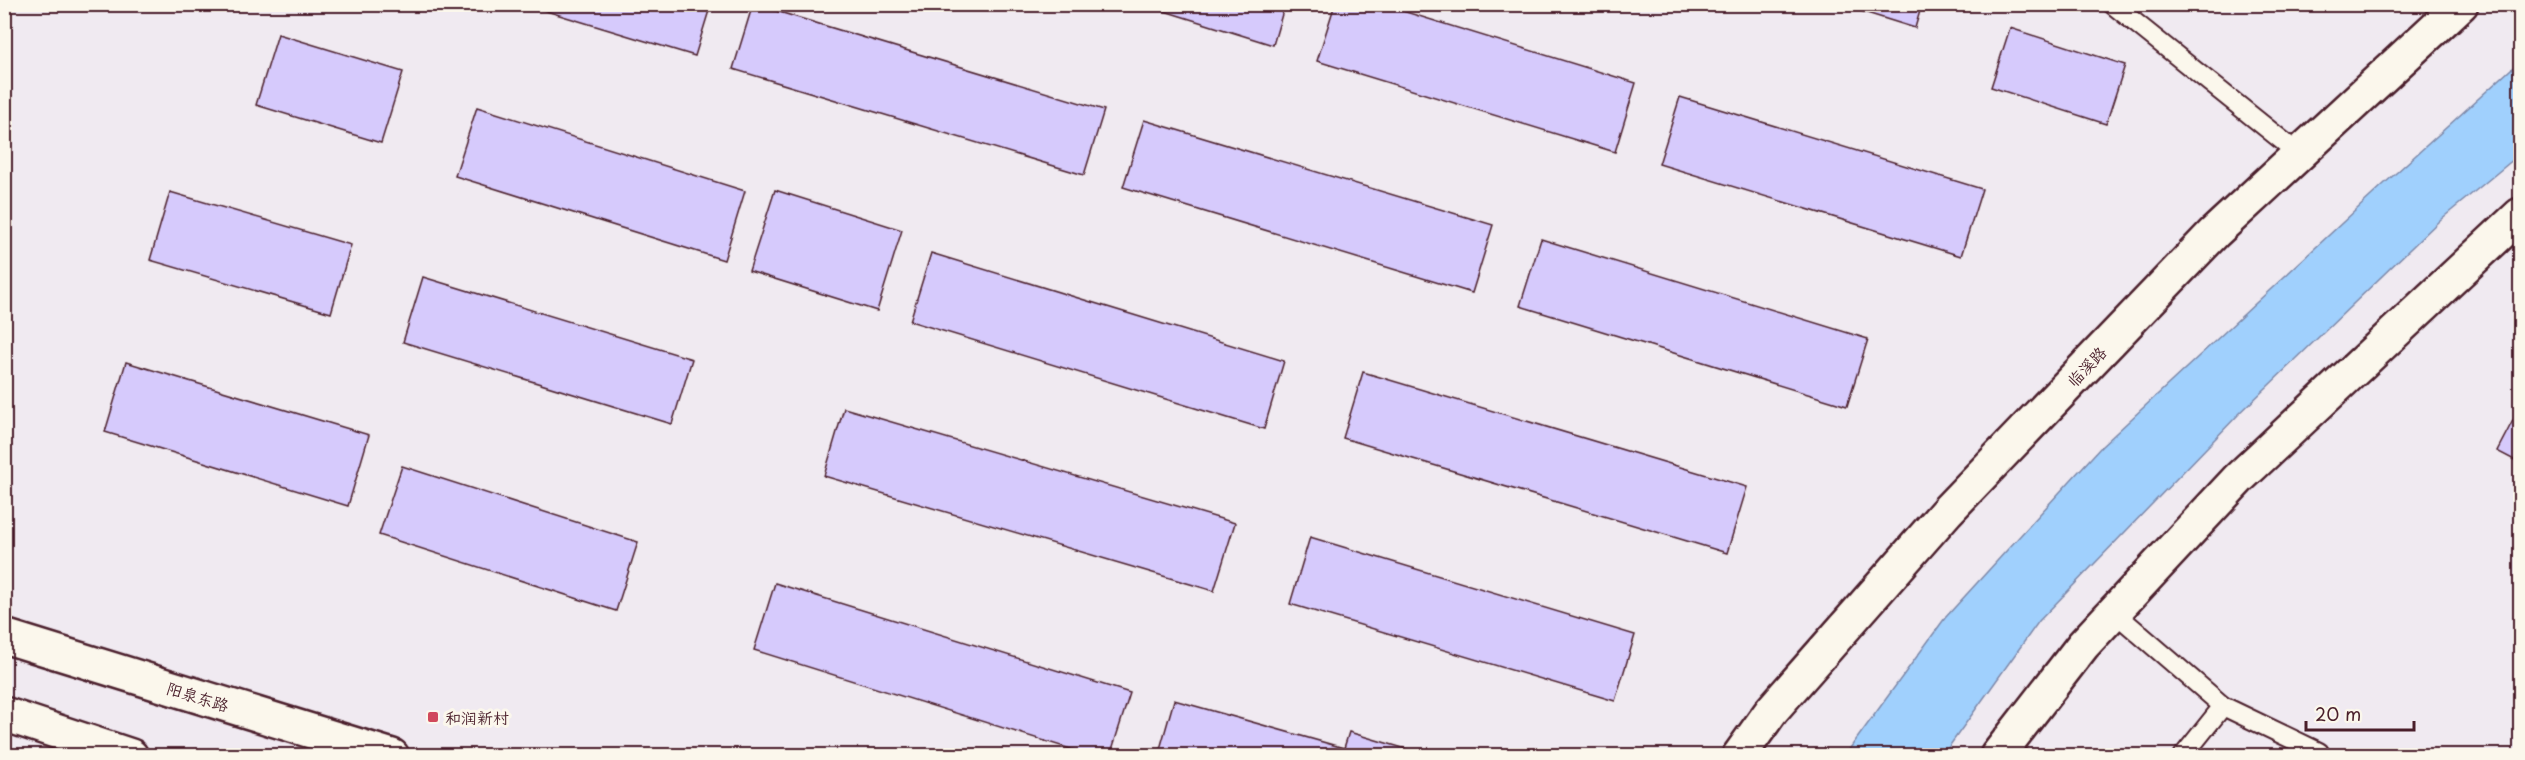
<svg xmlns="http://www.w3.org/2000/svg" width="2525" height="760" font-family="'Playpen Sans','LXGW WenKai TC',sans-serif">
	<style>
		.water { fill: #a0d0fd; stroke: #7e89a9; stroke-width: 1.5 }
		.building { fill: #d6cafc; stroke: #4a1f2b; stroke-width: 1.5 }
		.lines { fill: none; stroke-linecap: round; stroke-linejoin: round }
		.lane-casing { stroke: #4a1f2b; stroke-width: 22 }
		.secondary-casing { stroke: #4a1f2b; stroke-width: 38 }
		.primary-casing { stroke: #4a1f2b; stroke-width: 38 }
		.lane { stroke: #fbf7ec; stroke-width: 18 }
		.secondary { stroke: #fbf7ec; stroke-width: 33 }
		.primary { stroke: #fbf7ec; stroke-width: 33 }
		.poi-dot { fill: #d1495b; stroke: #fbf7ec; stroke-width: 2 }
		.labels { text-anchor: middle; dominant-baseline: central; stroke-width: 6; stroke-linejoin: round; paint-order: stroke }
		.street-label { font-size: 16px; fill: #4a1f2b; stroke: #fbf7ec }
		.poi-label { font-size: 16px; fill: #4a1f2b; stroke: #fbf7ec; text-anchor: start }
	</style>
	<rect width="100%" height="100%" fill="#f0eaf1"/>
	<filter id="ink" filterUnits="userSpaceOnUse"><feTurbulence type="fractalNoise" baseFrequency=".0167" numOctaves="2"/><feDisplacementMap in="SourceGraphic" scale="12" xChannelSelector="R" yChannelSelector="G"/><feConvolveMatrix kernelMatrix="1 2 1 2 8 2 1 2 1" color-interpolation-filters="sRGB"/></filter>
	<g filter="url(#ink)">
		<!-- water -->
		<polygon class="water" points="2520,61 2520,154 2440,220 2238,415 2039,621 1943,755 1845,755 1945,618 2101,447 2385,183"/>
		<!-- building -->
		<g class="building">
			<polygon points="523,4 711,4 695,56"/>
			<polygon points="753,4 1104,110 1084,175 733,69"/>
			<polygon points="1142,4 1285,4 1273,45"/>
			<polygon points="1335,4 1380,4 1636,83 1615,152 1317,61"/>
			<polygon points="1838,4 1922,4 1915,28"/>
			<polygon points="2010,28 2125,65 2106,124 1991,87"/>
			<polygon points="278,34 403,72 381,143 256,105"/>
			<polygon points="1680,97 1982,189 1961,256 1659,164"/>
			<polygon points="477,107 745,191 724,260 455,176"/>
			<polygon points="1144,120 1493,225 1472,293 1123,187"/>
			<polygon points="775,190 902,230 877,311 749,271"/>
			<polygon points="170,192 351,245 331,313 150,260"/>
			<polygon points="1541,239 1868,339 1847,406 1520,306"/>
			<polygon points="931,253 1284,361 1264,429 910,321"/>
			<polygon points="423,277 692,359 672,424 403,342"/>
			<polygon points="126,362 369,435 348,506 105,432"/>
			<polygon points="1363,372 1747,487 1727,553 1343,438"/>
			<polygon points="2520,407 2520,463 2497,451"/>
			<polygon points="844,408 1235,523 1214,591 824,476"/>
			<polygon points="402,466 638,542 616,611 379,535"/>
			<polygon points="1310,537 1635,635 1615,701 1290,604"/>
			<polygon points="775,583 1130,693 1110,756 1093,756 754,650"/>
			<polygon points="1174,700 1344,748 1349,732 1430,756 1158,756"/>
		</g>
		<g class="lines">
			<defs>
				<g id="lane">
					<polyline points="2112,4 2299,154"/>
					<polyline points="2114,612 2223,706 2319,752 2316,756"/>
					<polyline points="2183,756 2223,706"/>
				</g>
				<g id="secondary">
					<polyline points="1739,756 1772,710 1947,511 2214,233 2461,4"/>
					<polyline points="1997,756 2083,645 2239,478 2520,215"/>
				</g>
				<g id="primary">
					<polyline points="4,636 392,756"/>
					<polyline points="4,714 131,756"/>
				</g>
			</defs>
			<!-- lane casing -->
			<use href="#lane" class="lane-casing"/>
			<!-- secondary casing -->
			<use href="#secondary" class="secondary-casing"/>
			<!-- primary casing -->
			<use href="#primary" class="primary-casing"/>
			<!-- lane -->
			<use href="#lane" class="lane"/>
			<!-- secondary -->
			<use href="#secondary" class="secondary"/>
			<!-- primary -->
			<use href="#primary" class="primary"/>
		</g>
	</g>
	<!-- markers -->
	<rect class="poi-dot" x="427" y="711" width="12" height="12" rx="3"/>
	<g class="labels">
		<!-- street labels -->
		<g class="street-label">
			<text transform="translate(2086 366) rotate(-46)">临溪路</text>
			<text transform="translate(198 696) rotate(17)">阳泉东路</text>
		</g>
		<!-- poi labels -->
		<g class="poi-label">
			<text x="445" y="717">和润新村</text>
		</g>
	</g>
	<!-- margin -->
	<rect width="2525" height="760" fill="none" stroke="#fbf7ec" stroke-width="24"/>
	<rect x="12" y="12" width="2501" height="736" fill="none" stroke="#4a1f2b" stroke-width="2" filter="url(#ink)"/>
	<!-- scale -->
	<path d="M2306 721v9h108v-9" fill="none" stroke="#4a1f2b" stroke-width="3"/>
	<text x="2315" y="721" font-size="18" fill="#4a1f2b" stroke="#fbf7ec" stroke-width="4.5" paint-order="stroke">20 m</text>
</svg>
